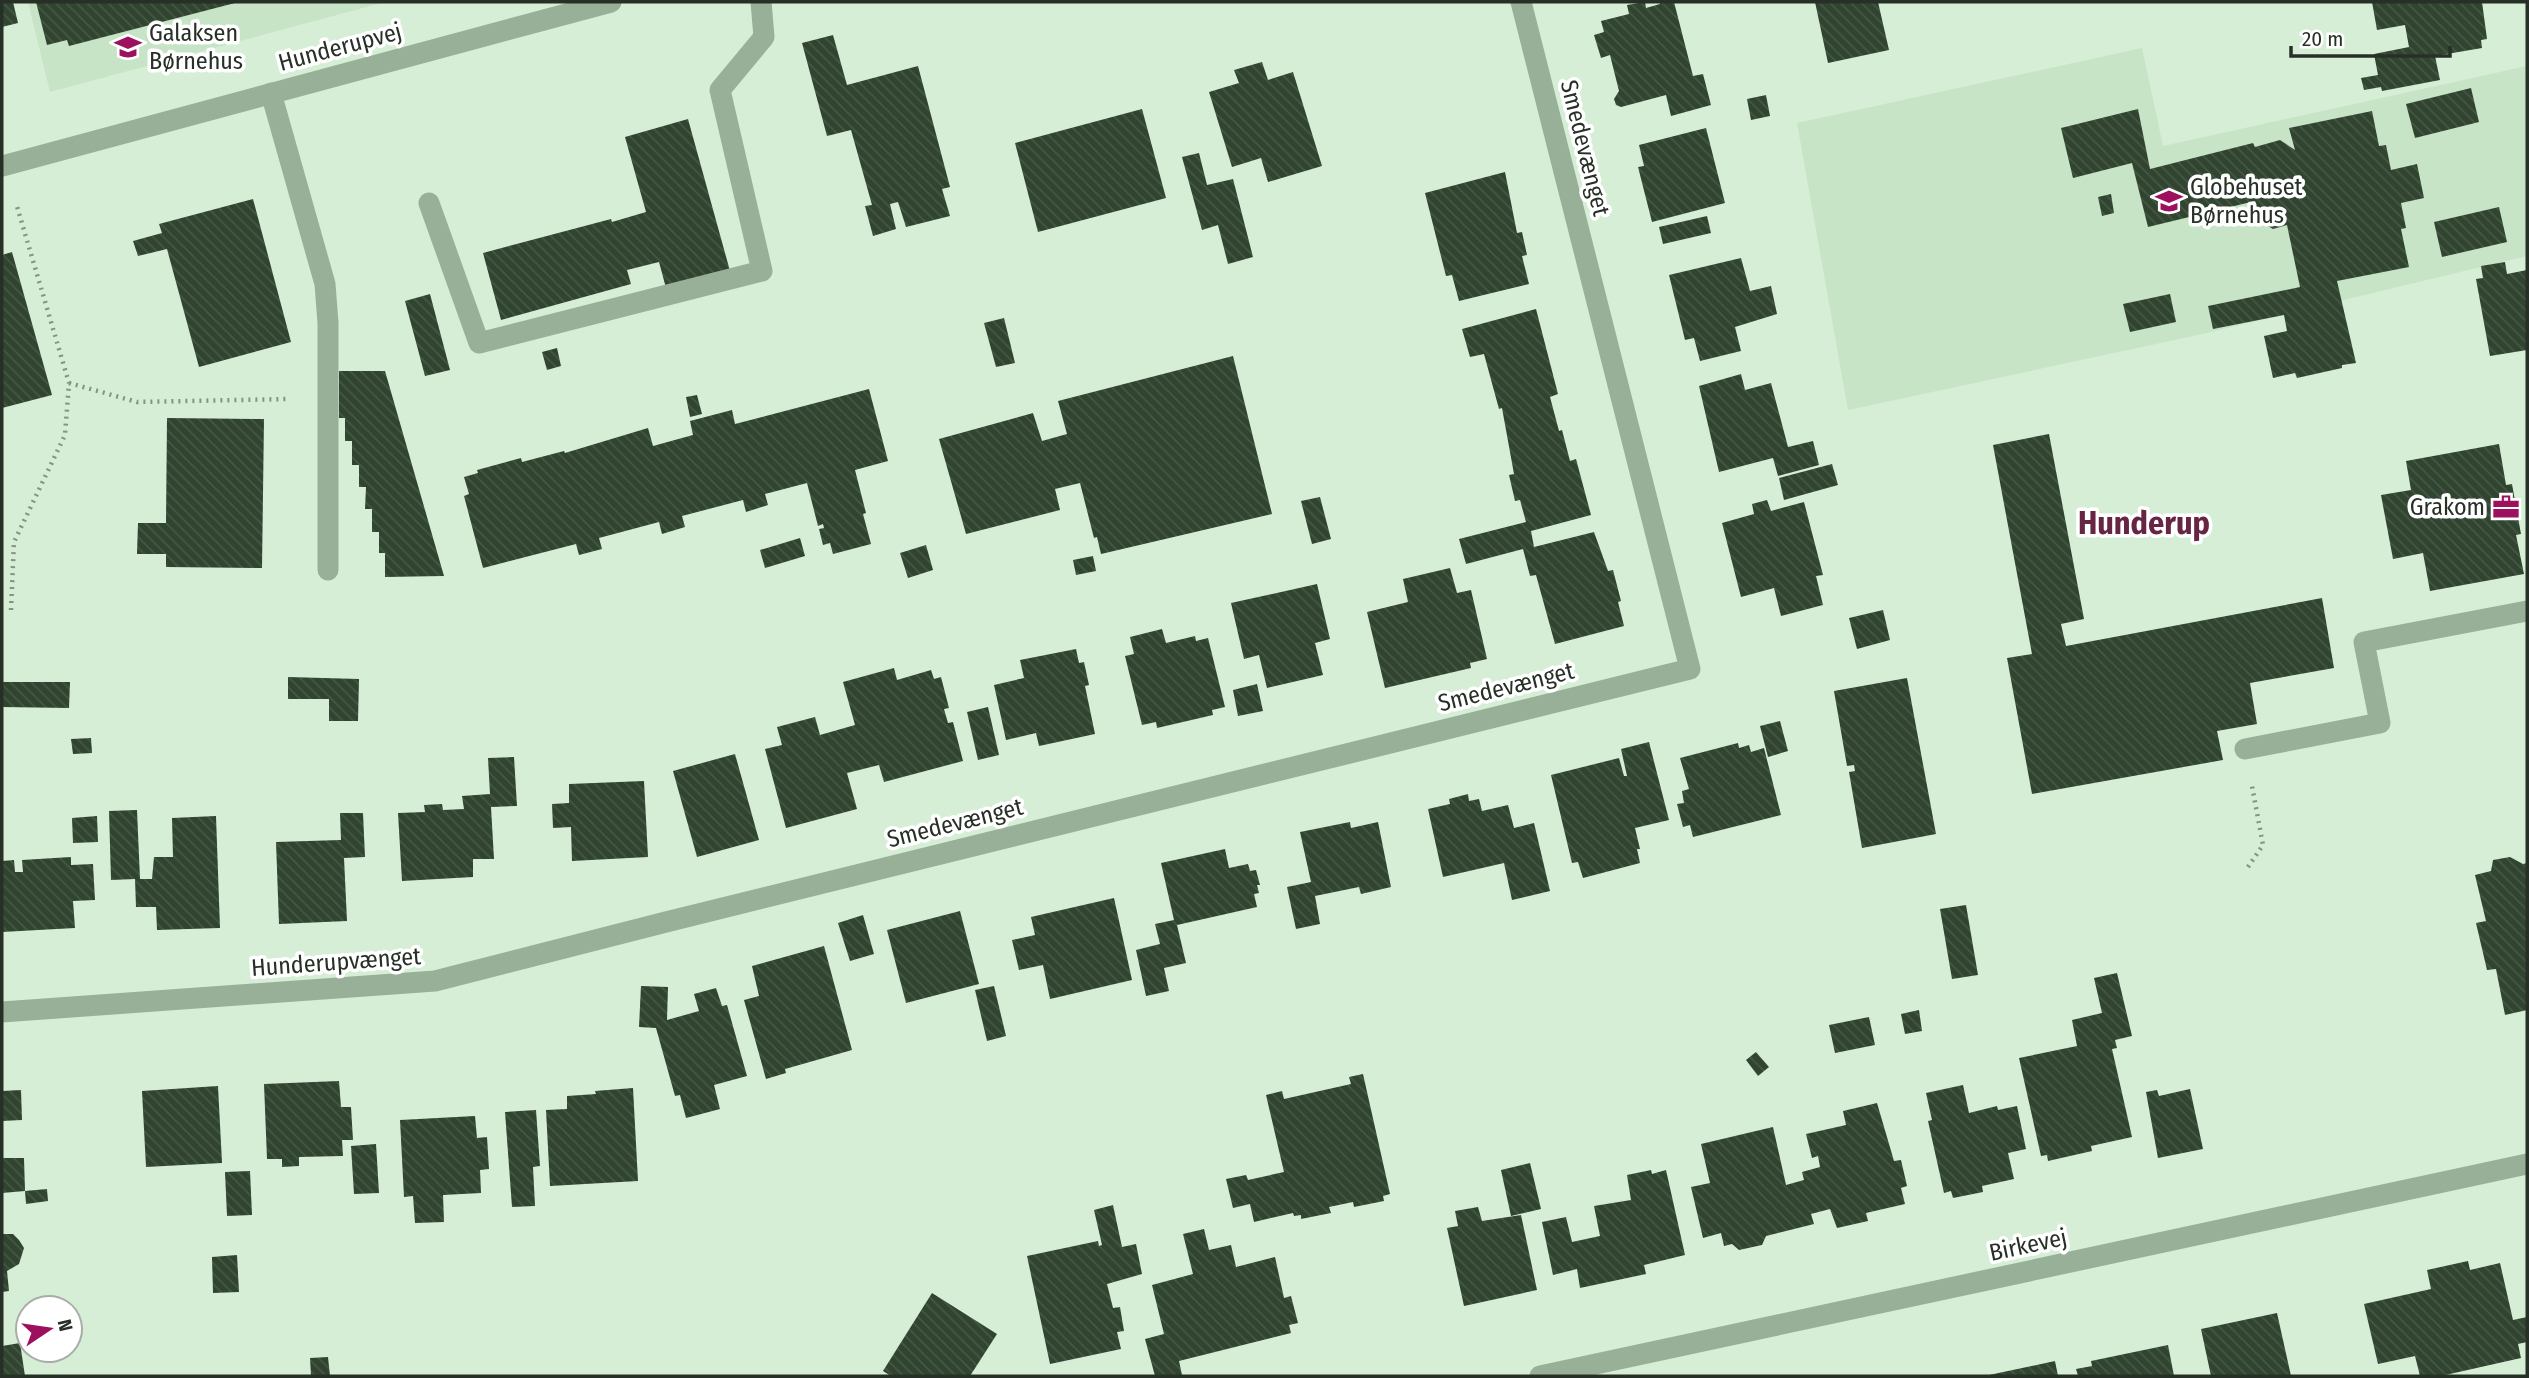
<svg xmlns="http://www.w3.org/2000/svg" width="2529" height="1378" font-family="'Fira Sans Condensed',sans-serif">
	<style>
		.built { fill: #c7e4c7 }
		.building { fill: url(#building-back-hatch) }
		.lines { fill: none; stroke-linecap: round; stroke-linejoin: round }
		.path { stroke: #849484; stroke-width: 4.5; stroke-dasharray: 2 5; stroke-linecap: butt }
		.minor { stroke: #99b098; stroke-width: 21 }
		.labels { text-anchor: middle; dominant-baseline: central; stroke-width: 7; stroke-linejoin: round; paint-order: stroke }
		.poi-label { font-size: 24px; fill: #273027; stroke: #fff; text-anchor: start }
		.street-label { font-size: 24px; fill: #273027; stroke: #fff }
		.district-label { font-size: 32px; font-weight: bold; fill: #672543; stroke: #fff }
	</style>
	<defs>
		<pattern id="building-back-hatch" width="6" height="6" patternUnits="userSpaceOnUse" patternTransform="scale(1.75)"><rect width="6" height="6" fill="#304430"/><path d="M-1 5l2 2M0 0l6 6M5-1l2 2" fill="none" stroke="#455745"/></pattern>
	</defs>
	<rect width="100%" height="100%" fill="#d6eed6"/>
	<!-- built -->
	<g class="built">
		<polygon points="28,2 385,2 50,92"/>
		<polygon points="2142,48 2163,146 2527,66 2527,256 2198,335 1848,410 1797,123"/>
	</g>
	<!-- building -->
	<g class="building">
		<polygon points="2,2 13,2 18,23 2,27"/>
		<polygon points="36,2 235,2 235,3 69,46 67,40 47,45"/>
		<polygon points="1645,2 1646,8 1660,4 1660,2 1674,2 1693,76 1703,74 1711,105 1671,116 1666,95 1621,107 1616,105 1614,99 1619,91 1610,55 1601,58 1594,35 1604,32 1601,21 1629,14 1627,5"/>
		<polygon points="1815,2 1878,2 1889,50 1828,63"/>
		<polygon points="2372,2 2482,2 2487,39 2481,40 2482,48 2435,56 2440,80 2382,91 2381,87 2364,90 2361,78 2378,75 2374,54 2409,47 2405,25 2377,30"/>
		<polygon points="833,35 847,85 918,66 950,187 942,189 950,216 906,227 898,202 890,204 896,229 873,236 865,206 872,205 851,130 827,136 802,43"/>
		<polygon points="1262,62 1268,80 1293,72 1322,166 1268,182 1261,158 1232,167 1209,92 1239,83 1234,70"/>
		<polygon points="2471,88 2479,122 2415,138 2406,104"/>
		<polygon points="1766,95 1770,116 1751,120 1747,99"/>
		<polygon points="1142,109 1166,198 1038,232 1015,143"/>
		<polygon points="2138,109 2150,169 2253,143 2255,147 2280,140 2295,150 2289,128 2372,111 2379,146 2386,145 2391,170 2417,164 2424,198 2401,203 2406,228 2401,229 2409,267 2337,281 2356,363 2342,365 2342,368 2297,378 2295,373 2273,378 2264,336 2287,331 2284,315 2213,329 2208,306 2300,287 2287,225 2273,229 2260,221 2255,201 2148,227 2132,163 2073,178 2061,128"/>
		<polygon points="688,119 730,271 666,288 659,262 627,270 631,284 501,320 483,253 611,219 612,222 646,212 625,137"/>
		<polygon points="1706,128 1725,203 1652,222 1638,167 1644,166 1639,145"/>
		<polygon points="1199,153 1207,185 1233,179 1253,257 1228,264 1218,225 1202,230 1182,157"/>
		<polygon points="1505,172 1517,233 1522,232 1527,255 1522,256 1529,284 1459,301 1452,275 1446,276 1425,193"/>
		<polygon points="2111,194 2114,213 2102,216 2098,197"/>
		<polygon points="253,199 291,342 199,367 167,249 138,256 133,241 162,233 159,224"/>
		<polygon points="2499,207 2507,242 2442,257 2434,222"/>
		<polygon points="1707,216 1711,233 1663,244 1659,227"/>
		<polygon points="12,252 52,395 2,408 2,255"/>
		<polygon points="1741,258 1750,291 1771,286 1777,314 1735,327 1741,351 1700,361 1694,338 1685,340 1669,275"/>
		<polygon points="2505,262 2507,274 2527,270 2527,350 2490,356 2476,279 2483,278 2481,266"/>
		<polygon points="430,294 450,370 425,376 405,301"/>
		<polygon points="2170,294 2176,322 2130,332 2123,304"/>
		<polygon points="1536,309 1558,394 1550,397 1559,431 1562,430 1570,461 1576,459 1591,515 1531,531 1534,547 1594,532 1608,571 1613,570 1621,601 1618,602 1624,626 1555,644 1536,575 1530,576 1523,549 1466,564 1459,539 1526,522 1520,500 1515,501 1509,475 1514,474 1502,408 1499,409 1484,354 1470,357 1462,329"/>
		<polygon points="1004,318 1015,363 996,367 984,323"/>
		<polygon points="557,348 561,366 547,370 542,352"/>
		<polygon points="1233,356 1272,514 1101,554 1097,537 1094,538 1080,483 1055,489 1060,510 966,534 939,439 1033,413 1042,441 1067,434 1058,401"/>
		<polygon points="339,371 385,371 444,576 385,577 385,553 379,553 379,532 372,532 372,509 365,509 366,487 359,487 359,465 352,465 352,441 345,441 345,418 339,418"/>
		<polygon points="1741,374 1745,390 1771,383 1788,447 1813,441 1819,465 1778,476 1773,458 1719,472 1699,386"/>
		<polygon points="869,389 888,461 855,470 866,513 863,514 871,544 833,554 830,543 823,545 819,529 824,528 823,524 818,526 807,483 765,494 768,505 746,512 743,500 682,516 685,527 662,534 659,522 599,538 602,549 579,555 576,544 483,568 464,496 469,494 464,477 478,473 477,470 521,458 522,462 564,451 565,453 648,428 653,446 693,435 690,421 732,410 735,424"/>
		<polygon points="697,395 702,414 690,417 686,397"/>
		<polygon points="167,418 264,419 262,568 166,567 166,554 137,554 138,523 166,523"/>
		<polygon points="2049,434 2084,619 2061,624 2066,646 2322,598 2334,668 2250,683 2257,724 2217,731 2223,760 2032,794 2007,658 2032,654 1993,445"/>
		<polygon points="2499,444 2506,485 2512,484 2521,534 2516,535 2524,574 2430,591 2423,553 2393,559 2381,495 2411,490 2406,461"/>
		<polygon points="1832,464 1838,485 1784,500 1779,478"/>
		<polygon points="1320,497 1331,539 1312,544 1301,501"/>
		<polygon points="1767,500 1771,511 1804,502 1823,575 1816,576 1823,605 1781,616 1774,588 1741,597 1722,523 1754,514 1752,504"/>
		<polygon points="800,538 805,556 765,568 760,550"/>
		<polygon points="926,545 933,570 908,578 900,553"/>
		<polygon points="1093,556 1096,571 1076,575 1073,560"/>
		<polygon points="1450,568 1457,593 1471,590 1487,659 1470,663 1471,668 1385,688 1367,612 1408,602 1403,579"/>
		<polygon points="1317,584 1330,639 1315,643 1323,675 1267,688 1259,655 1244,659 1231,603"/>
		<polygon points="1883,610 1890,640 1857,649 1849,618"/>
		<polygon points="1162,629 1166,643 1195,636 1196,641 1208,638 1225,707 1212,710 1213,715 1157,728 1156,722 1142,725 1125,656 1134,654 1130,637"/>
		<polygon points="1076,649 1079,663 1084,662 1089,685 1085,686 1095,734 1039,746 1036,733 1006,740 994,685 1024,678 1020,660"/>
		<polygon points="894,668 897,680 931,670 934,679 941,677 949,708 944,709 948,723 953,722 963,761 884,782 879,765 847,773 857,809 786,828 765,749 782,745 777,727 815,717 820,735 855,725 843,682"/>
		<polygon points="288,677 359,679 358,721 329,721 329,699 288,699"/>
		<polygon points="1907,678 1936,834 1862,848 1849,772 1855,771 1854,765 1847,766 1834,691"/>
		<polygon points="2,682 70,682 69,708 2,707"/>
		<polygon points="1257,684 1263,711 1238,716 1233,690"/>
		<polygon points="988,707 999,755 978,760 967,712"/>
		<polygon points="1780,721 1788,751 1768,757 1760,726"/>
		<polygon points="91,738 92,753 73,754 71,739"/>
		<polygon points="1649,742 1669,820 1635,828 1640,849 1637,849 1640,863 1583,878 1578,862 1572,863 1551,775 1619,758 1624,776 1627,776 1621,749"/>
		<polygon points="1738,743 1739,748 1749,745 1751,752 1764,748 1781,815 1693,837 1690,825 1683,827 1677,804 1684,803 1682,791 1689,789 1680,758"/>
		<polygon points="735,754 759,840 697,857 673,771"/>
		<polygon points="514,757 517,806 491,807 494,859 473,859 473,877 402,881 398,813 425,812 424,805 442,804 443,810 464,809 462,796 490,794 488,758"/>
		<polygon points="644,781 648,857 572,861 571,827 553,828 552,804 569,803 569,784"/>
		<polygon points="1468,794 1469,801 1479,799 1482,811 1508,805 1514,828 1534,823 1550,891 1512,900 1504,863 1443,877 1428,809 1450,804 1449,799"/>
		<polygon points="137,810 140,879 152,879 154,857 173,857 172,818 216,816 220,928 157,930 156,907 136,907 135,879 111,880 109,811"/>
		<polygon points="340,813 363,813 365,857 344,858 347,921 279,924 276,842 341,840"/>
		<polygon points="97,816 98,842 73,843 72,818"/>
		<polygon points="1350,822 1351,828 1378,822 1391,887 1361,894 1359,887 1315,896 1320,924 1296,929 1287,887 1311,882 1300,832"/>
		<polygon points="1225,849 1229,868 1248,864 1250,871 1256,870 1260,885 1257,885 1259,893 1254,894 1257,907 1177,925 1186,963 1164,968 1169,991 1146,996 1136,950 1160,944 1155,924 1174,920 1161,863"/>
		<polygon points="71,857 71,865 93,864 95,900 73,901 75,928 2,932 2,861 14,860 15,872 23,872 22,860"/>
		<polygon points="2510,857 2523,864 2527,863 2527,1010 2505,1015 2496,969 2487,970 2476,923 2486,921 2475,875 2491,871 2493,860"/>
		<polygon points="1114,898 1132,980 1050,999 1043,965 1019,970 1012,940 1035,935 1031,917"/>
		<polygon points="1966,905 1978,975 1952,979 1940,909"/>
		<polygon points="960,911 979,984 906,1003 887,930"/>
		<polygon points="863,915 874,954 850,961 838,923"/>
		<polygon points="824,946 852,1050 785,1069 786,1073 766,1079 744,1000 759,996 752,966"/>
		<polygon points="2117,973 2132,1036 2115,1040 2117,1048 2112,1049 2132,1137 2091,1146 2092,1151 2048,1161 2047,1155 2041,1156 2019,1058 2077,1046 2072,1020 2102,1013 2094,978"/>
		<polygon points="641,986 668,987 667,1020 699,1011 694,994 716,988 722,1006 727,1005 747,1076 714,1085 720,1109 686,1118 680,1095 675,1096 656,1028 639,1027"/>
		<polygon points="994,986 1006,1036 987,1041 975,990"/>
		<polygon points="1919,1010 1922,1031 1905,1034 1901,1014"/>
		<polygon points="1869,1017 1875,1045 1835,1053 1829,1025"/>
		<polygon points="1756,1052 1769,1067 1758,1076 1746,1060"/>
		<polygon points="1363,1074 1390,1194 1383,1196 1384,1201 1354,1207 1353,1202 1329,1207 1331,1213 1301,1219 1301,1215 1294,1216 1293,1213 1254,1222 1250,1204 1233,1208 1226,1179 1246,1175 1248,1180 1284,1172 1266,1095 1282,1091 1284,1099 1351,1084 1349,1077"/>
		<polygon points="339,1081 341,1107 351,1107 353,1140 342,1140 343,1156 299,1157 299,1166 282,1167 282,1159 267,1159 264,1084"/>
		<polygon points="1963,1085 1969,1113 1997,1106 1998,1110 2017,1106 2026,1149 2008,1153 2014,1179 1982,1186 1983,1192 1953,1198 1951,1191 1944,1193 1928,1121 1932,1120 1926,1093"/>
		<polygon points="218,1086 222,1163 146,1167 142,1091"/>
		<polygon points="633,1088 638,1181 550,1186 546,1110 567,1109 567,1096 596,1094 595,1091"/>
		<polygon points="2190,1089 2203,1149 2158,1158 2146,1092 2157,1090 2159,1096"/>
		<polygon points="21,1090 22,1120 2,1121 2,1091"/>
		<polygon points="1877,1103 1894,1161 1901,1160 1907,1186 1901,1188 1905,1204 1866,1213 1868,1221 1837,1228 1830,1209 1811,1214 1814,1224 1766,1236 1762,1245 1739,1250 1732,1244 1724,1246 1721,1233 1703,1238 1691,1187 1710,1183 1701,1144 1773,1127 1786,1185 1804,1180 1802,1172 1820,1167 1818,1156 1812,1158 1806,1134 1846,1125 1843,1111"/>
		<polygon points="536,1110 540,1166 533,1167 535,1206 512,1207 505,1112"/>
		<polygon points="475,1116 477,1138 487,1137 489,1169 480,1170 481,1193 443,1195 444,1222 415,1223 413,1196 404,1197 400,1120"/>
		<polygon points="376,1144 379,1193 354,1194 351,1146"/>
		<polygon points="2,1158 24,1158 25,1191 2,1193"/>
		<polygon points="1530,1163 1541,1209 1511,1216 1501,1170"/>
		<polygon points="1651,1170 1652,1174 1666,1170 1685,1255 1644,1265 1646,1274 1580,1288 1577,1269 1553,1275 1542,1222 1566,1217 1572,1242 1600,1236 1594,1206 1631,1200 1627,1175"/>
		<polygon points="250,1171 252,1215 227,1216 225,1172"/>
		<polygon points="47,1189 48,1201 26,1204 25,1191"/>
		<polygon points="1113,1205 1122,1247 1136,1244 1142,1274 1107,1284 1113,1308 1120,1307 1124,1331 1117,1332 1121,1349 1050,1364 1027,1256 1098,1241 1099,1246 1102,1245 1094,1210"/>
		<polygon points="1478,1207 1482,1221 1521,1215 1537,1290 1464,1306 1447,1228 1458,1226 1455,1211"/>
		<polygon points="1204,1229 1209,1250 1231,1245 1236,1267 1275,1257 1284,1298 1291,1296 1298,1323 1289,1325 1291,1333 1179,1361 1182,1375 1155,1376 1145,1339 1164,1334 1152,1285 1193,1274 1183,1234"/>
		<polygon points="2,1234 13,1234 19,1240 24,1248 19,1264 7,1271 9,1291 2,1292"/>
		<polygon points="237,1255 239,1292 213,1293 212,1257"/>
		<polygon points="2468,1261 2470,1270 2500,1263 2513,1320 2527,1317 2527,1342 2518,1344 2521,1358 2441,1376 2420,1376 2415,1356 2378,1364 2364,1304 2431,1289 2427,1270"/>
		<polygon points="932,1293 997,1334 970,1376 891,1376 883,1371"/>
		<polygon points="2277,1313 2291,1376 2211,1376 2201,1329"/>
		<polygon points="20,1343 25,1376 2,1376 2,1346"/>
		<polygon points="2168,1345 2174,1376 2078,1376 2076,1369 2092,1366 2091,1361"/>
		<polygon points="328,1357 330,1376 311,1376 310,1358"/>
		<polygon points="2055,1361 2058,1376 1989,1376 1989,1375"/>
	</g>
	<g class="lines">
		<!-- path -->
		<g class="path">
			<polyline points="69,383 137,402 289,399"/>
			<polyline points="11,610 14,542 65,435 69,383 16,203"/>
			<polyline points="2248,867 2263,845 2252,786"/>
		</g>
		<!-- minor -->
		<g class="minor">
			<polyline points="271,93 325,284 328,323 328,570"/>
			<polyline points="2,166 611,2"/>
			<polyline points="429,203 479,343 762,271 720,90 764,37 761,2"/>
			<polyline points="2245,749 2380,723 2364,642 2527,611"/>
			<polyline points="2,1012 435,981 666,922 1690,669 1521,2"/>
			<polyline points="1540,1376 2527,1164"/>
		</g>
	</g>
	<!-- icons -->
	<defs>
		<symbol id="school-bare" viewBox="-9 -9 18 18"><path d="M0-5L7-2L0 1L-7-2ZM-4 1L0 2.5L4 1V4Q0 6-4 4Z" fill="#9d105e" stroke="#fff" stroke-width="2.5" paint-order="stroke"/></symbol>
		<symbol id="office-bare" viewBox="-9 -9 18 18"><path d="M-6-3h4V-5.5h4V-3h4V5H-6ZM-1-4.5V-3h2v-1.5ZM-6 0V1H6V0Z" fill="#9d105e" stroke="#fff" stroke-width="2.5" paint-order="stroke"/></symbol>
	</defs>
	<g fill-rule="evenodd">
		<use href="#school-bare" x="109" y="28" width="38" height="38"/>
		<use href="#school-bare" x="2150" y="182" width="38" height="38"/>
		<use href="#office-bare" x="2487" y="488" width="38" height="38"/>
	</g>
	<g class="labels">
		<!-- poi labels -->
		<g class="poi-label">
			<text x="149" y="33">Galaksen<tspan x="149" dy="28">Børnehus</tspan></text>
			<text x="2190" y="187">Globehuset<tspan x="2190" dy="28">Børnehus</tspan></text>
			<text x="2485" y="507" text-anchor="end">Grakom</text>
		</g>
		<!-- street labels -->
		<g class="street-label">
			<text transform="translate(340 47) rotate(-15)">Hunderupvej</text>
			<text transform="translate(1585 148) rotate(76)">Smedevænget</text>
			<text transform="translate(1506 687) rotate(-14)">Smedevænget</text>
			<text transform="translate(955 823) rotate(-14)">Smedevænget</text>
			<text transform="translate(336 962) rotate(-4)">Hunderupvænget</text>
			<text transform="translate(2028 1245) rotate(-12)">Birkevej</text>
		</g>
		<!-- district labels -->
		<g class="district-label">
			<text x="2144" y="523">Hunderup</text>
		</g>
	</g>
	<!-- border -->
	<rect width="2529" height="1378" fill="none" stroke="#273027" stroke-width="7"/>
	<!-- north arrow -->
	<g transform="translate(49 1329) rotate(77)"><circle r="33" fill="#ffffff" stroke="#a9aca9" stroke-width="2"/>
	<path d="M0-5L12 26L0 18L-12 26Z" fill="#9d105e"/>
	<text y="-10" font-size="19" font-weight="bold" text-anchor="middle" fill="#273027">N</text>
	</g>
	<!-- scale -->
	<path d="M2291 46v10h159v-10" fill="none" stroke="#273027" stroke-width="3.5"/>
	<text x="2302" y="46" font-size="21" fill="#273027" stroke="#ffffff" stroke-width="5" paint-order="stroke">20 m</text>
</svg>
